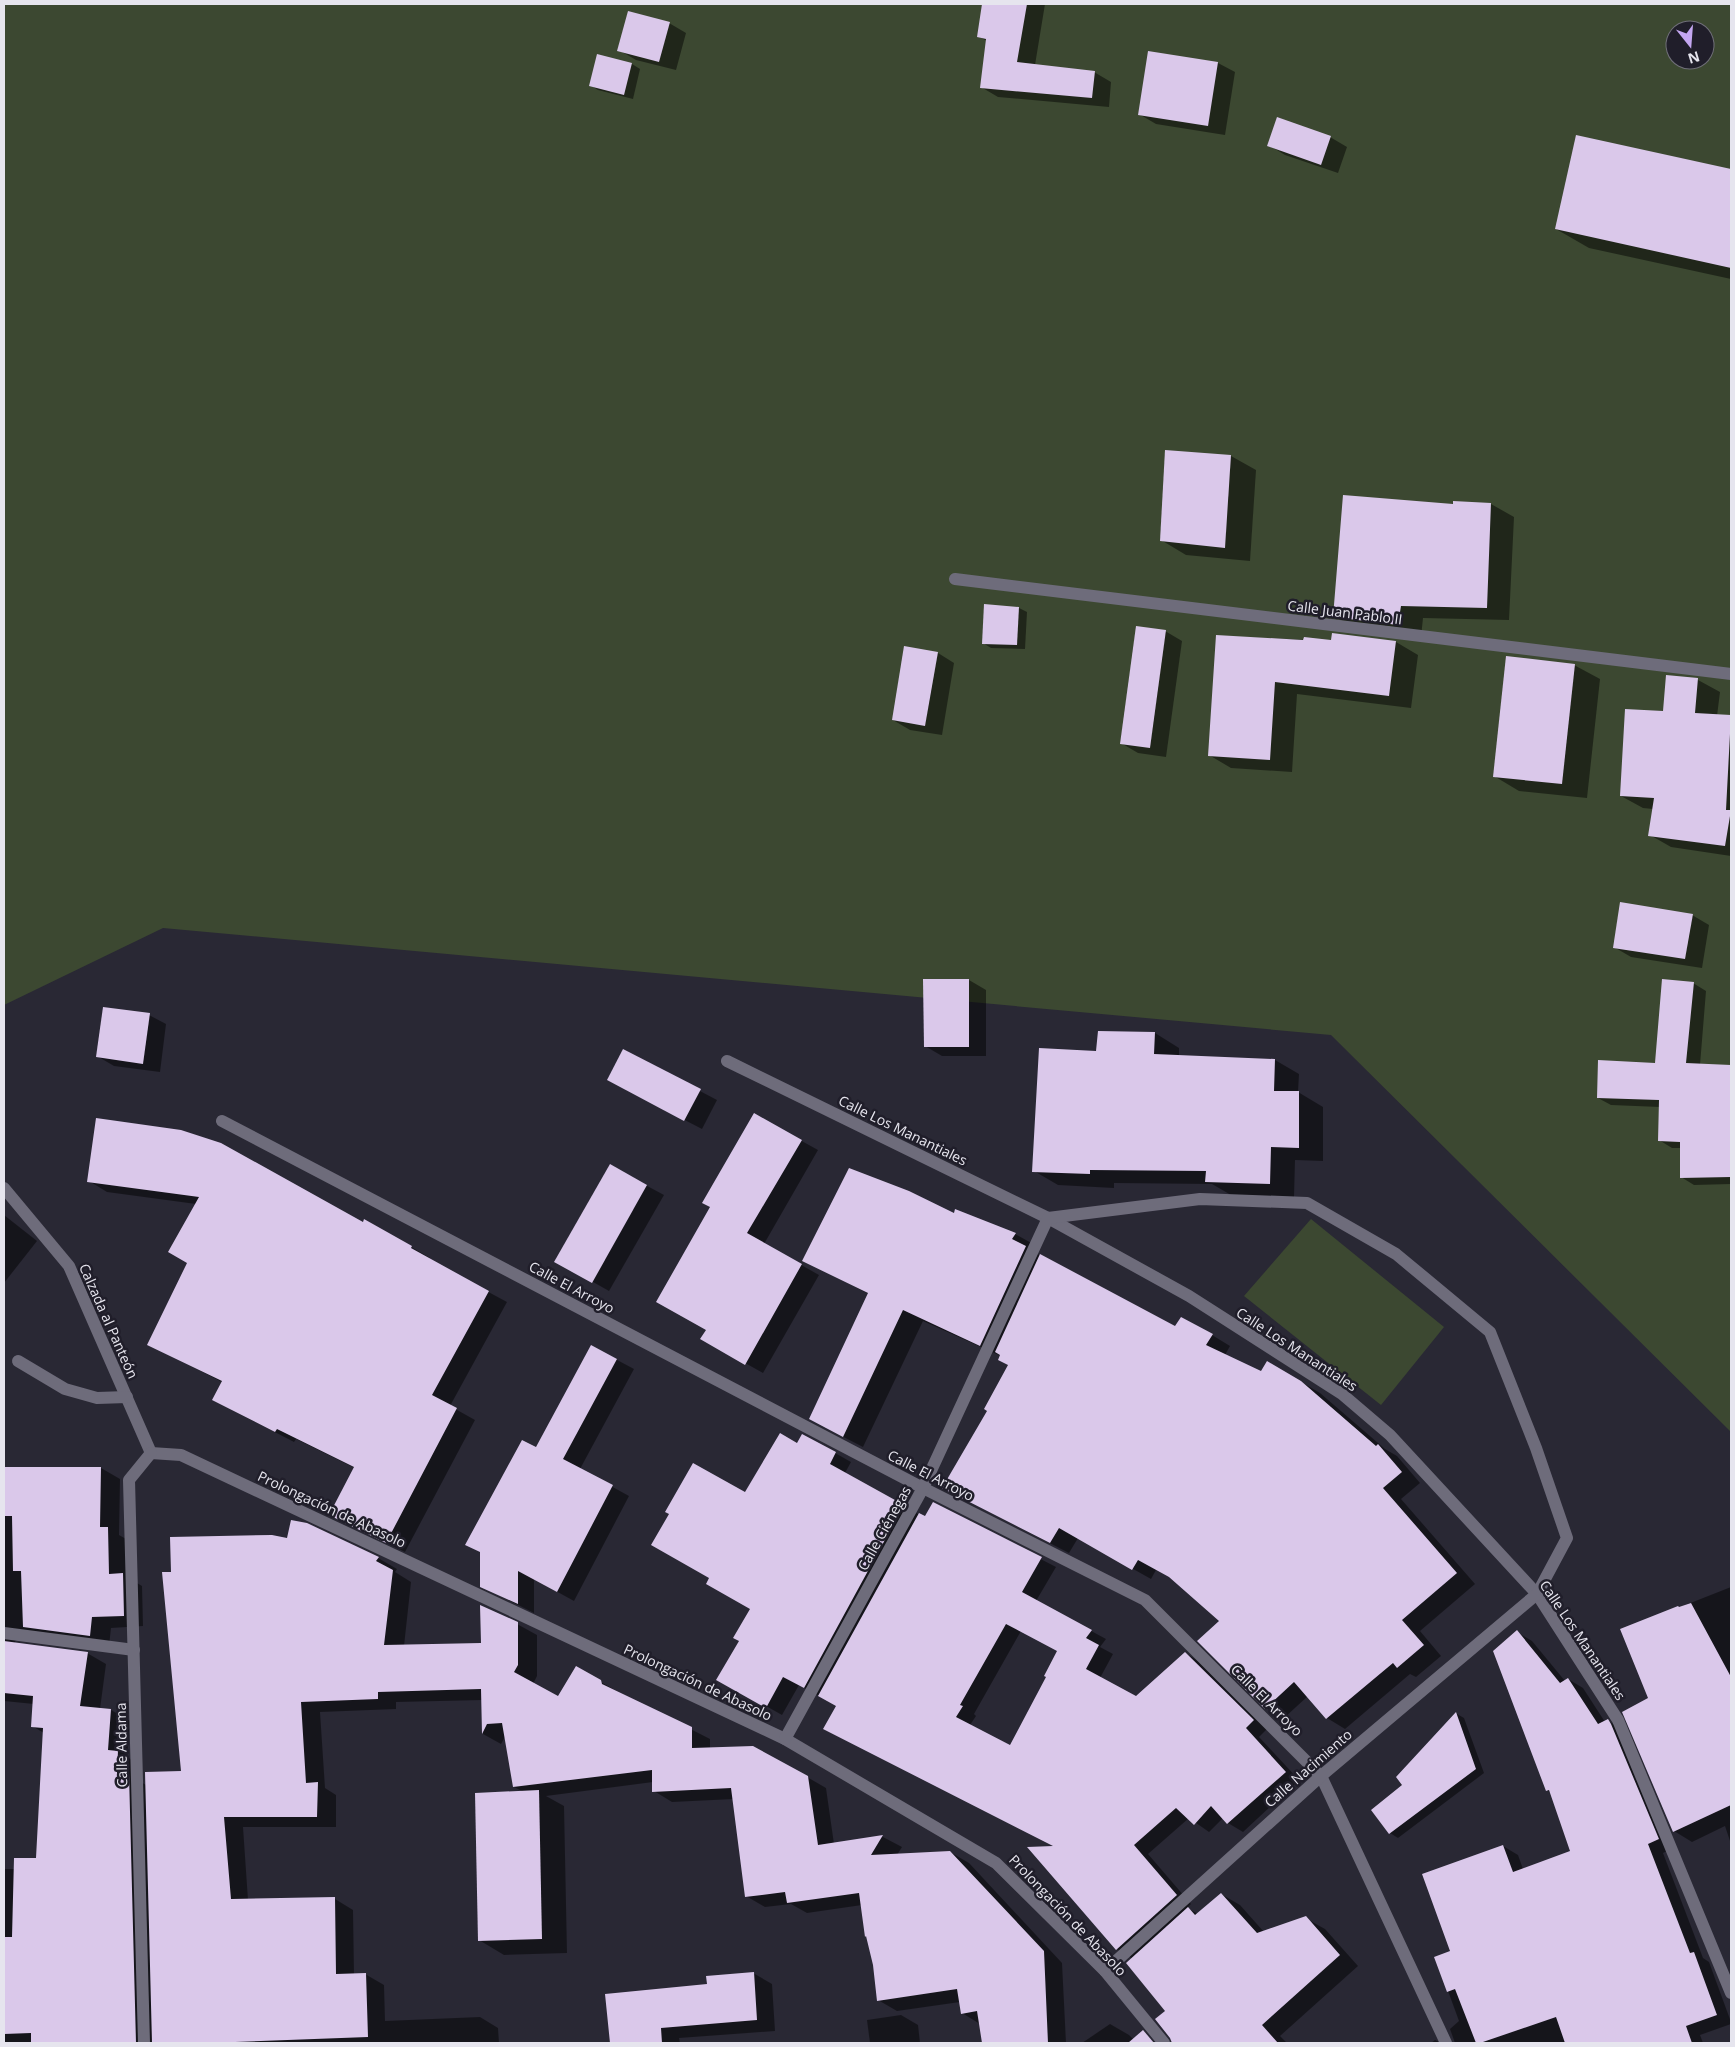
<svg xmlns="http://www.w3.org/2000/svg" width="1735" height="2047" font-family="'Open Sans',sans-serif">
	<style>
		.green { fill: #3c4831; fill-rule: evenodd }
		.shadow { fill: #0007; fill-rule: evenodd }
		.building { fill: #dac8ea; fill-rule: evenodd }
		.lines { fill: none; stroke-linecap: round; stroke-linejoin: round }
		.minor { stroke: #6e6c7b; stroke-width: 12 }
		.labels { text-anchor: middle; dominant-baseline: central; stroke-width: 5; stroke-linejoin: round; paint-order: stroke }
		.street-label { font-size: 14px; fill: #e6e5ee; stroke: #201e2a }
	</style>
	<rect width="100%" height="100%" fill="#292834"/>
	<!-- green -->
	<g class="green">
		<path d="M4 4H1731V1432L1331 1035 163 928 4 1005ZM1675 30H1705V60H1675Z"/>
		<polygon points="1311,1219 1444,1327 1381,1405 1244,1296"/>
	</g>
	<!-- shadow -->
	<g class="shadow">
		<polygon points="984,4 1045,4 1035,65 1094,72 1111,82 1109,107 998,97 981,87 987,41 978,36"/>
		<polygon points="669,23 686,33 676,70 636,60 619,50"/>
		<polygon points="598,56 632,64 640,69 633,99 598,90 590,85"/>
		<polygon points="1218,63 1235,72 1225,135 1156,124 1139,114"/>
		<polygon points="1330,137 1347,147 1338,173 1285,155 1269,145"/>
		<polygon points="1577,137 1731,170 1731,279 1589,248 1556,229"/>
		<polygon points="1167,452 1231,456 1256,470 1250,561 1186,555 1161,540"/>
		<polygon points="1454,502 1491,504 1514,517 1509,620 1423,618 1421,637 1357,629 1334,616 1454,505"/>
		<polygon points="1019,608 1027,612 1025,649 991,648 983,643"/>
		<polygon points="1165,631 1182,641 1166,757 1138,753 1121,743"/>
		<polygon points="1333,635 1396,642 1418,655 1411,708 1297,694 1292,772 1231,768 1209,755 1217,636 1332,641"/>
		<polygon points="938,653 954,663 942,735 910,730 893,720"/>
		<polygon points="1574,665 1600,679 1587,798 1519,791 1494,776"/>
		<polygon points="1668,676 1698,680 1720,692 1717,716 1731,717 1731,856 1671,847 1650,835 1653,809 1643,808 1621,796 1664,713"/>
		<polygon points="1692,915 1709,925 1702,968 1631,957 1614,947"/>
		<polygon points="969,980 986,990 986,1056 942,1056 925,1046"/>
		<polygon points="1693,983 1706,991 1700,1065 1731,1066 1731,1184 1694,1185 1681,1177 1681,1148 1672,1148 1659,1140 1660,1107 1611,1105 1598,1098 1656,1064"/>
		<polygon points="149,1015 166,1024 160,1072 114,1066 97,1056"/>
		<polygon points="1155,1033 1179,1048 1179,1056 1275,1060 1299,1074 1298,1092 1323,1107 1323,1161 1295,1160 1294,1197 1231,1195 1212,1184 1114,1183 1114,1188 1058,1185 1034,1171 1097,1052"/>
		<polygon points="624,1051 717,1100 702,1129 625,1089"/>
		<polygon points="755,1115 818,1150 764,1244 819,1275 763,1373 702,1339 708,1329 711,1207"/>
		<polygon points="98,1119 363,1223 365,1220 430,1258 429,1260 507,1302 450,1406 475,1420 405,1552 330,1515 355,1468 296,1439 294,1442 232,1410 222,1382 148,1344 188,1263 196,1204 107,1192 89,1181"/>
		<polygon points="610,1166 664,1195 609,1291 556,1261"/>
		<polygon points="954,1214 1015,1234 1035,1245 1032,1251 1176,1328 1212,1335 1230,1346 1225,1355 1261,1372 1267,1362 1320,1393 1385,1449 1397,1456 1420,1483 1401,1499 1475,1584 1420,1631 1441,1656 1416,1677 1410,1674 1345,1729 1327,1718 1308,1696 1284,1718 1266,1708 1221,1621 1172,1578 1156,1570 1151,1579 1078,1538 1069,1553 943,1488 989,1410 1009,1365 1001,1356 923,1321 863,1447 830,1430 869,1294 804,1260"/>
		<polygon points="4,1215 37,1241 4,1283"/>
		<polygon points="591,1346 634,1369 580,1469 629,1496 574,1601 534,1579 534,1613 481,1586 536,1448"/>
		<path d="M798 1445 835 1453 851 1462 845 1473 925 1518 934 1504 1056 1567 1036 1601 1106 1639 1100 1647 1113 1654 1100 1678 1136 1697 1185 1653 1200 1662 1267 1729 1259 1737 1299 1780 1243 1832 1228 1823 1223 1818 1209 1832 1189 1818 1148 1854 1191 1904 1187 1908 1198 1914 1221 1894 1240 1905 1264 1932 1305 1918 1325 1929 1358 1966 1280 2036 1287 2043H1196L1171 2016 1133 1959 1117 1949 1056 1847 838 1706 799 1685 782 1715 718 1679 740 1640 752 1609 746 1494ZM1021 1631 1058 1651 1048 1677 1011 1746 970 1725 976 1716 974 1714Z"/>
		<polygon points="7,1468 101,1468 120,1479 119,1535 126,1539 127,1577 142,1586 143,1626 111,1628 109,1646 17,1638 14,1644 87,1653 106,1664 100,1709 111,1710 130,1721 127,1757 137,1763 136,1779 146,1785 183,1773 378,1558 397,1569 395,1572 411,1582 404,1646 482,1644 517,1624 537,1635 537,1676 533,1684 559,1698 576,1668 620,1693 710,1739 710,1749 807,1777 826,1788 834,1844 883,1837 902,1847 897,1855 950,1852 969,1863 1062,1963 1066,2043 983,2043 980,2024 962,2013 960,2002 897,2011 878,2000 874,1965 868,1937 866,1936 862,1905 807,1913 791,1904 765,1907 746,1896 734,1799 672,1802 654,1791 653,1782 546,1796 564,1806 567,1953 504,1955 479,1940 524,1792 514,1787 506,1735 501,1744 483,1734 483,1700 396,1702 396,1709 320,1712 325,1788 336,1795 336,1827 243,1827 248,1900 335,1899 353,1910 354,1975 365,1974 384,1985 385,2021 480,2017 498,2028 499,2043 4,2043 4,1869 15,1869 37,1859 44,1733 32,1726 34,1704 4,1701 4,1507 6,1507"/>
		<polygon points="1731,1587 1731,1844 1725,1826 1692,1842 1674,1831 1624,1712 1650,1698 1622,1630"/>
		<polygon points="1517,1632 1532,1641 1565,1681 1568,1679 1583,1688 1605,1722 1608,1721 1623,1730 1673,1848 1663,1853 1703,1958 1709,1962 1731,2022 1731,2024 1700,2035 1703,2043 1455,2043 1450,2029 1459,2021 1436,1958 1452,1952 1503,1846 1518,1855 1523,1869 1571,1852 1551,1793 1547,1790"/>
		<polygon points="1457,1714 1464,1718 1484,1773 1398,1838 1390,1833 1373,1810 1404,1785 1398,1777"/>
		<polygon points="753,1973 772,1984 775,2031 679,2038 680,2043 611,2043 606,1995 708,1985"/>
		<polygon points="901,2015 918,2025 920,2043 870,2043 867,2020"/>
		<polygon points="1110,2024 1129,2035 1137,2043 1082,2043"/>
		<polygon points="1435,2040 1441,2043 1431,2043"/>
	</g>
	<!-- building -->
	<g class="building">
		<polygon points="982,4 1027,4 1017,62 1095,71 1092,98 980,88 986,39 977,37"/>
		<polygon points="628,11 670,22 659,62 617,51"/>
		<polygon points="1148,51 1218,62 1208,126 1138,115"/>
		<polygon points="597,54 632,63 624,95 589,86"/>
		<polygon points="1277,117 1331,136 1321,165 1267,146"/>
		<polygon points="1576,135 1731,169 1731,268 1555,229"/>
		<polygon points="1165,450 1231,455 1225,548 1160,541"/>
		<polygon points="1343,495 1453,504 1453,501 1491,503 1487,608 1401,606 1398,625 1333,617"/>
		<polygon points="984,604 1019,607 1017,645 982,644"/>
		<polygon points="1136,626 1166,630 1150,748 1120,744"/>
		<polygon points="1332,633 1396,641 1389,696 1275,682 1270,760 1208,756 1216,635 1303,640 1304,637 1331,640"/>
		<polygon points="904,646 938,652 925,726 892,720"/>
		<polygon points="1506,656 1575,664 1562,784 1493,777"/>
		<polygon points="1666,675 1698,678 1695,713 1731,715 1726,810 1731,810 1725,846 1648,836 1654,798 1620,796 1625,709 1663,711"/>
		<polygon points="1620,902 1693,914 1685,959 1613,948"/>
		<polygon points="923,979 969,979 969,1047 924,1047"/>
		<polygon points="1662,979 1694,982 1686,1063 1731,1065 1731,1177 1680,1178 1680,1142 1658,1141 1659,1100 1597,1098 1598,1060 1655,1063"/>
		<polygon points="103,1007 150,1013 143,1064 96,1057"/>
		<polygon points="1098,1031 1155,1032 1154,1054 1275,1059 1274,1091 1299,1091 1299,1148 1271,1147 1270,1184 1205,1182 1206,1171 1090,1170 1090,1174 1032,1172 1039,1048 1096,1051"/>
		<polygon points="623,1049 701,1089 684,1121 607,1080"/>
		<polygon points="754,1113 802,1140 747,1233 802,1264 745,1365 700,1339 706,1330 656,1302 710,1207 702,1203"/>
		<polygon points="96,1118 181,1130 221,1143 363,1222 364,1219 412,1246 411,1248 489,1291 432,1395 457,1408 386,1543 329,1515 354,1467 277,1429 275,1432 212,1400 222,1381 147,1345 187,1263 168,1252 199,1197 87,1182"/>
		<polygon points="610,1164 647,1185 592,1283 554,1262"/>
		<polygon points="849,1168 909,1191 954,1213 955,1209 1016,1233 1012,1239 1026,1246 980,1346 903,1310 843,1437 809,1419 868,1293 802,1261"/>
		<polygon points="1040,1254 1175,1326 1181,1317 1213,1334 1206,1345 1261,1371 1267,1361 1301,1381 1376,1446 1378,1444 1402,1472 1383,1488 1457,1573 1402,1620 1424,1645 1397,1668 1393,1663 1326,1719 1294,1682 1265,1709 1197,1641 1219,1621 1169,1577 1138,1560 1132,1570 1059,1528 1050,1543 942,1488 987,1411 984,1409 1008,1365 998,1360 1000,1355 995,1352"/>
		<polygon points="591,1345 617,1359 563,1459 613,1485 557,1592 518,1571 518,1604 480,1587 480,1552 465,1545 522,1440 536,1447"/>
		<polygon points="780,1433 797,1443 802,1434 836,1452 830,1464 904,1505 804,1688 783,1677 766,1708 716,1680 739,1641 733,1638 750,1609 706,1584 709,1578 651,1545 669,1514 665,1512 693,1463 745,1492"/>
		<polygon points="5,1467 101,1467 100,1527 108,1527 109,1574 123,1573 124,1616 92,1617 90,1636 23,1627 21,1571 13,1571 12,1516 5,1516"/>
		<path d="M933 1502 1042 1557 1022 1592 1092 1630 1086 1638 1099 1645 1086 1669 1136 1696 1185 1652 1254 1720 1246 1728 1286 1772 1227 1824 1211 1806 1194 1825 1176 1808 1134 1845 1177 1895 1116 1950 1027 1847 1053 1846 823 1729 836 1706 818 1696 919 1513 925 1516ZM1006 1624 1057 1651 1044 1676 1046 1677 1010 1745 956 1717 963 1706 960 1705Z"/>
		<polygon points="291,1520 307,1523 379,1557 376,1561 393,1570 384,1645 481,1643 480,1605 518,1622 518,1665 514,1672 558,1696 576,1666 601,1680 602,1684 692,1727 692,1748 753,1746 808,1776 818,1845 883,1835 871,1855 950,1851 1044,1951 1048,2043 982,2043 977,2011 961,2014 957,1989 877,2001 873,1965 866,1936 865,1937 859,1893 787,1903 785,1892 745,1897 731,1788 652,1792 652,1770 513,1787 502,1723 487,1724 482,1734 481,1689 378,1692 378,1699 301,1702 306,1783 318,1782 317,1817 224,1817 231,1899 335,1897 336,1974 366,1973 368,2037 207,2043 152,2043 145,1772 181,1771 162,1572 171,1572 170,1537 272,1535 287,1538"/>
		<polygon points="1691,1603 1731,1677 1731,1805 1673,1832 1622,1712 1648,1698 1620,1629 1678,1606 1679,1607"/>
		<polygon points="1517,1630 1560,1683 1568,1678 1598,1724 1608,1719 1611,1724 1659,1839 1648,1844 1690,1953 1694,1952 1717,2015 1686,2026 1692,2043 1565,2043 1556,2017 1480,2043 1476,2043 1455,1989 1447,1992 1434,1957 1450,1951 1422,1874 1503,1845 1513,1872 1570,1851 1549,1790 1546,1791 1493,1651"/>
		<polygon points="4,1641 88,1652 80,1706 111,1709 108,1750 118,1751 117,1773 129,1773 136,2043 31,2043 31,2033 4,2034 4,1937 12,1937 14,1858 36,1858 43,1728 31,1727 33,1696 4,1693"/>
		<polygon points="1456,1712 1476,1769 1389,1834 1371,1810 1402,1785 1396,1777"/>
		<polygon points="539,1790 542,1939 478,1941 475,1793"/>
		<polygon points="1221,1893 1257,1933 1306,1916 1340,1955 1262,2025 1278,2043 1172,2043 1170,2038 1155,2019 1165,2011 1126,1963 1188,1907 1195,1915"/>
		<polygon points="754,1972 757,2020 661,2028 662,2043 610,2043 605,1994 707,1984 706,1976"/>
		<polygon points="1143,2030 1154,2043 1128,2043"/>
	</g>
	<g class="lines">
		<!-- minor -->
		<g class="minor">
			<polyline points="955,579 1731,674"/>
			<polyline points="727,1061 1048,1218 1189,1296 1342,1394 1390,1435 1537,1594 1618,1720 1731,1993"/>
			<polyline points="222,1121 923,1488 1145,1600 1321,1776 1446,2043"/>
			<polyline points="4,1188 69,1266 151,1453"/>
			<polyline points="18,1361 65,1389 97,1398 127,1397"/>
			<polyline points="151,1453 181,1455 785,1739 996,1863 1105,1971 1164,2043"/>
			<polyline points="4,1633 134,1650"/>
			<polyline points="785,1739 923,1488 1048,1218 1200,1199 1307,1203 1396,1254 1490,1332 1536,1448 1567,1538 1537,1594 1321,1776 1105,1971"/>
			<polyline points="144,2043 129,1480 151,1453"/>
		</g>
	</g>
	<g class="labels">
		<!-- street labels -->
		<g class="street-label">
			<text transform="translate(1345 612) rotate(7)">Calle Juan Pablo II</text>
			<text transform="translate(903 1130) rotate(26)">Calle Los Manantiales</text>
			<text transform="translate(572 1287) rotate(28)">Calle El Arroyo</text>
			<text transform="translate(109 1321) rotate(66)">Calzada al Panteón</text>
			<text transform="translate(1297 1349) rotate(33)">Calle Los Manantiales</text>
			<text transform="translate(931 1475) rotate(27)">Calle El Arroyo</text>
			<text transform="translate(332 1509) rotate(25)">Prolongación de Abasolo</text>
			<text transform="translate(884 1528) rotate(-61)">Calle Ciénegas</text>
			<text transform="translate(1583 1640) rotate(56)">Calle Los Manantiales</text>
			<text transform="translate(698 1682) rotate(25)">Prolongación de Abasolo</text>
			<text transform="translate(1267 1700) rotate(45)">Calle El Arroyo</text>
			<text transform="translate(121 1745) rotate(-91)">Calle Aldama</text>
			<text transform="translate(1308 1768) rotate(-41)">Calle Nacimiento</text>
			<text transform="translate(1068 1915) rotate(46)">Prolongación de Abasolo</text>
		</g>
	</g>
	<!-- border -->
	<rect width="1735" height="2047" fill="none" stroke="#e6e5ee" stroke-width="10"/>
	<!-- north arrow -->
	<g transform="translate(1690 45) rotate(163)"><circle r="24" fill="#201e2a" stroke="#6f6e78"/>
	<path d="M0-4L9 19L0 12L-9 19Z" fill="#c4a7f1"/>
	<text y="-8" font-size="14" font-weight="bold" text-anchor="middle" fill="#e6e5ee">N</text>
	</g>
</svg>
